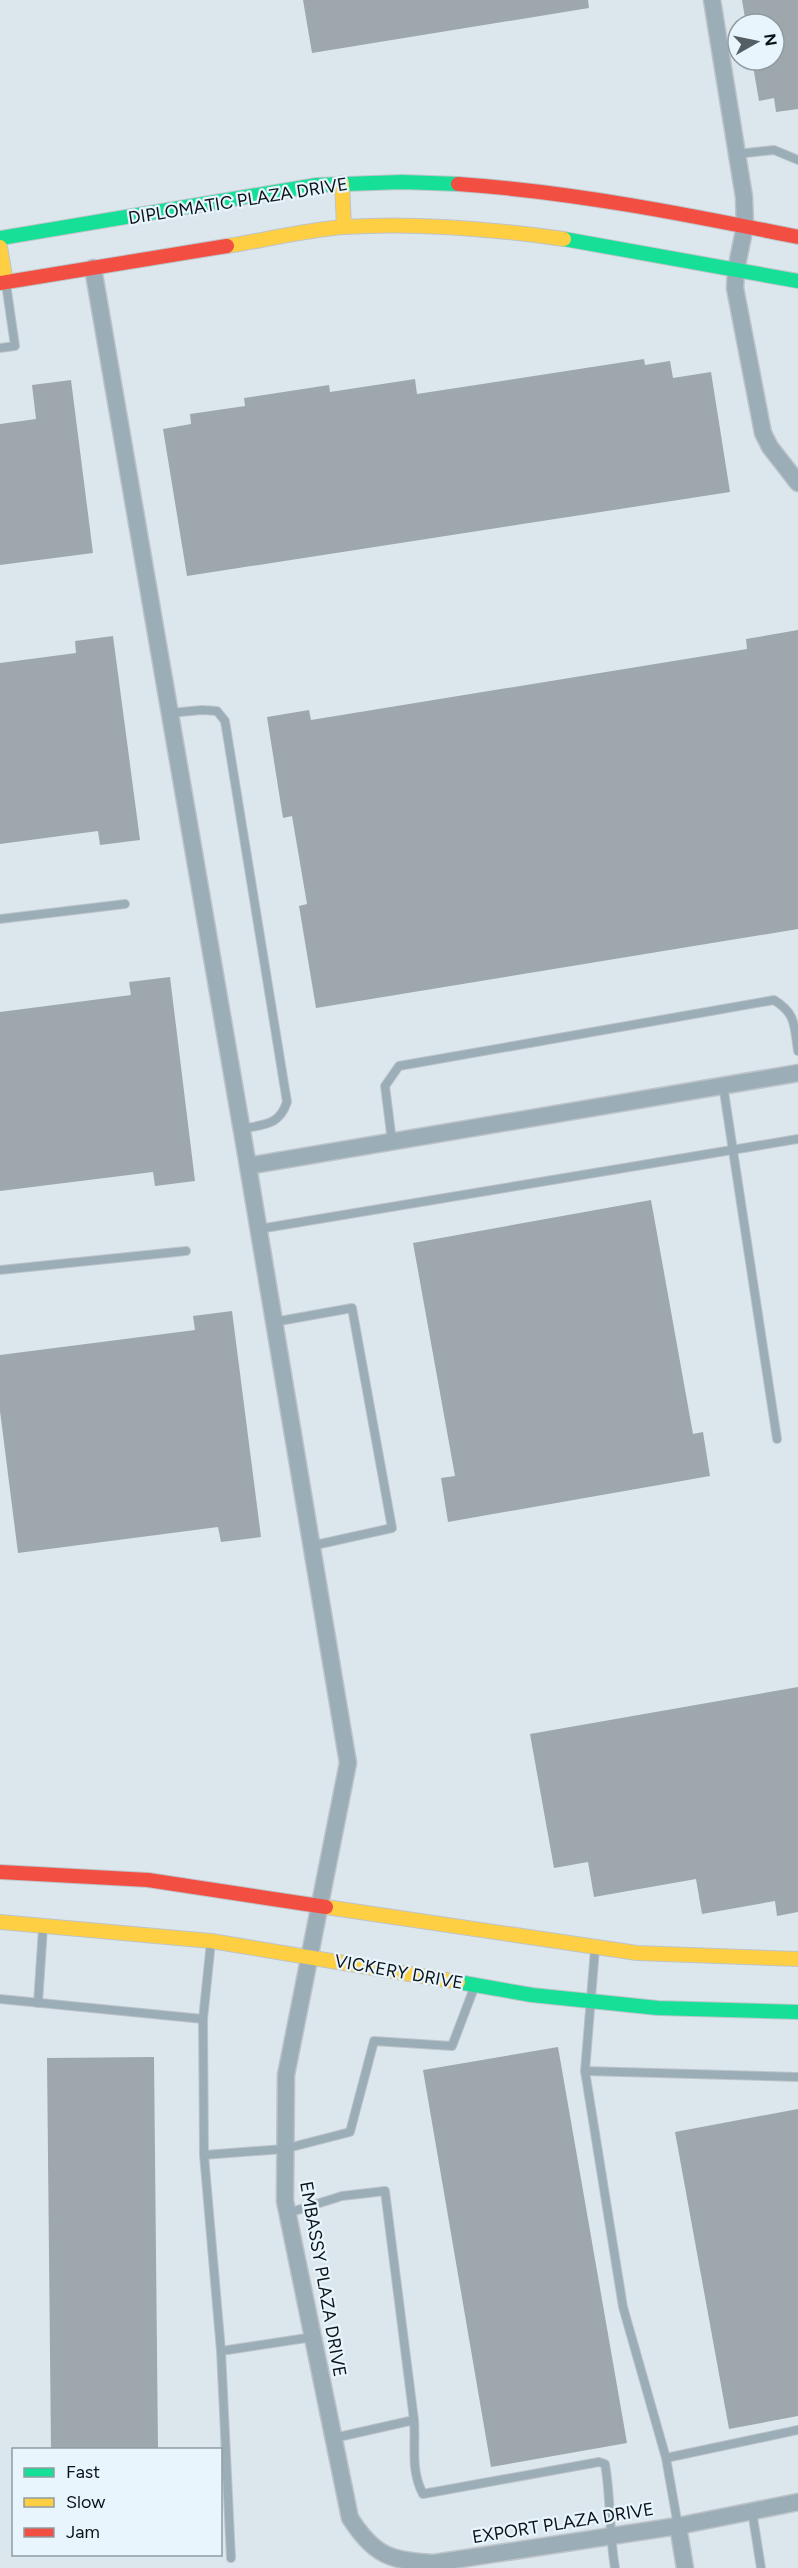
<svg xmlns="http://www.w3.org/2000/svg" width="798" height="2568" font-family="Figtree,sans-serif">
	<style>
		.building { fill: #9ea7ac }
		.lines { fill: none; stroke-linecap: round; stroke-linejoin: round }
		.lane-casing { stroke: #bdc4c9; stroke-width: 10 }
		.street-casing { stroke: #bdc4c9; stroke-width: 19 }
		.fast-casing { stroke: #bdc4c9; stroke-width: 16 }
		.slow-casing { stroke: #bdc4c9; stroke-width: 16 }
		.jam-casing { stroke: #bdc4c9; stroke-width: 16 }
		.lane { stroke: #9badb7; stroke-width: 8 }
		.street { stroke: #9badb7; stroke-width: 16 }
		.fast { stroke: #16e098; stroke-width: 14 }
		.slow { stroke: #ffcf43; stroke-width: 14 }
		.jam { stroke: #f24e42; stroke-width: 14 }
		.labels { text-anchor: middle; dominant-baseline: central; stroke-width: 4.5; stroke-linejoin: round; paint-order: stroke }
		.street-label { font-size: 18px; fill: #0d1418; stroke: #e8f5fc }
	</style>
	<rect width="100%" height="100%" fill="#dce7ed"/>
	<!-- building -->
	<g class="building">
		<polygon points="303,0 588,0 589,8 312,53"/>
		<polygon points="742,0 798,0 798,109 776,112 774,98 759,101 752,60 774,60 774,24 746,24"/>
		<polygon points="644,359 645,365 670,361 673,378 711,372 730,492 187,576 163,429 191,424 190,414 245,406 244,398 329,385 330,392 415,379 417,394"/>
		<polygon points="71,380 93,553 0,565 0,424 36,419 32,385"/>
		<polygon points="798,630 798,929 316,1008 299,906 307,904 292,816 283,818 267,717 309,710 311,720 747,649 746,639"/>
		<polygon points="113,636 140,840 100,845 98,831 0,844 0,663 76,653 75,641"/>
		<polygon points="170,977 195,1181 155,1186 153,1172 0,1191 0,1012 131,995 129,982"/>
		<polygon points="651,1200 693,1434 703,1432 710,1476 448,1522 441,1478 455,1476 413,1243"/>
		<polygon points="232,1311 261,1537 221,1542 218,1527 18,1553 0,1411 0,1355 195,1330 193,1316"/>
		<polygon points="798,1687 798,1912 777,1916 775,1901 702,1914 696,1879 594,1897 588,1862 554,1868 530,1734"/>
		<polygon points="558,2047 627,2443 491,2467 423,2070"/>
		<polygon points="154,2057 158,2450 51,2450 47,2058"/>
		<polygon points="798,2109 798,2416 729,2429 675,2132"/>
	</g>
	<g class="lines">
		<defs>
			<g id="lane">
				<polyline points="737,154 774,150 798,160"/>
				<polyline points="0,348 15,346 6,284"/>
				<path d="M170 713 202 710 217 711 225 721 287 1102C279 1126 264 1124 242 1129"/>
				<polyline points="0,919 125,904"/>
				<polyline points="723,1085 777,1439"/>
				<path d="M392 1141 385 1086 399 1066 774 1000C797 1014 794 1027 798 1051"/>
				<polyline points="259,1229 798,1139"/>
				<polyline points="0,1270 186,1251"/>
				<polyline points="274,1322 352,1308 392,1528 311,1546"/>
				<polyline points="211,1942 203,2019 204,2155 221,2351 231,2558"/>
				<polyline points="595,1949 585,2071 798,2077"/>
				<polyline points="0,1999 203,2019"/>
				<polyline points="38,2003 43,1928"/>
				<polyline points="585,2071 623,2307 666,2458"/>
				<polyline points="204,2155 284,2149 350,2132 374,2041 452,2046 474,1988"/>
				<polyline points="288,2213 342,2196 385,2191 414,2420 334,2438"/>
				<polyline points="221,2351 313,2337"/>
				<path d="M414 2420C416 2445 410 2470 423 2494L599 2462 605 2464C611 2498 609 2533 615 2568"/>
				<polyline points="752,2511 761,2568"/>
				<polyline points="678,2526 666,2458 798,2430"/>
			</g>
			<g id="street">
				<polyline points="712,0 744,197 745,226 736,270 735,288 763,433 770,447 798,483"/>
				<path d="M93 268 248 1166 348 1763 286 2075 285 2201 350 2518C374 2556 391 2561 434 2563L678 2526 798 2502"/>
				<polyline points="248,1166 798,1073"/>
				<polyline points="678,2526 685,2568"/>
			</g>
			<g id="fast">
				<polyline points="0,238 317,185 402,182 458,184"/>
				<polyline points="564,239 798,281"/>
				<polyline points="458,1982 532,1995 658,2008 798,2012"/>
			</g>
			<g id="slow">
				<polyline points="342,183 344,227"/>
				<path d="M227 246C265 240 305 230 344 227 416 222 493 229 564 239"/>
				<polyline points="0,247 6,282"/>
				<polyline points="326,1907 637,1953 798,1959"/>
				<polyline points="0,1922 211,1941 458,1982"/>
			</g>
			<g id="jam">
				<path d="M458 184C573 192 685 214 798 237"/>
				<polyline points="0,283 227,246"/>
				<polyline points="0,1872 148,1880 326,1907"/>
			</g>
		</defs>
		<!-- lane casing -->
		<use href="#lane" class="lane-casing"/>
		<!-- street casing -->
		<use href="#street" class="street-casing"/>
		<!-- fast casing -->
		<use href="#fast" class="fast-casing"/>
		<!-- slow casing -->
		<use href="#slow" class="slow-casing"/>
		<!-- jam casing -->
		<use href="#jam" class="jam-casing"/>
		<!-- lane -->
		<use href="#lane" class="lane"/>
		<!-- street -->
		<use href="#street" class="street"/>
		<!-- fast -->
		<use href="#fast" class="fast"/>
		<!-- slow -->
		<use href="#slow" class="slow"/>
		<!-- jam -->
		<use href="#jam" class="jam"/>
	</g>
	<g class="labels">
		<!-- street labels -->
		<g class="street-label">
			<text transform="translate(238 201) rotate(-9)">DIPLOMATIC PLAZA DRIVE</text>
			<text transform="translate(399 1972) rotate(10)">VICKERY DRIVE</text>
			<text transform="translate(323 2279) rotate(80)">EMBASSY PLAZA DRIVE</text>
			<text transform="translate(563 2523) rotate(-9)">EXPORT PLAZA DRIVE</text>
		</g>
	</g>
	<!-- legend -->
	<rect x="12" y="2448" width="210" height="108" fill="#e8f5fc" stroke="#909ba1" stroke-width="1.5"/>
	<rect x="24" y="2468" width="30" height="9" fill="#16e098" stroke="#909ba1" stroke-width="1.5"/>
	<text x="66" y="2478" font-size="18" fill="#0d1418">Fast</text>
	<rect x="24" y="2498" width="30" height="9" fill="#ffcf43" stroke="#909ba1" stroke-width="1.5"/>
	<text x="66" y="2508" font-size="18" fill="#0d1418">Slow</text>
	<rect x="24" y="2528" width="30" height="9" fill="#f24e42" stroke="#909ba1" stroke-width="1.5"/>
	<text x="66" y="2538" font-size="18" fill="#0d1418">Jam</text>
	<!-- north arrow -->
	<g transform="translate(756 42) rotate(81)"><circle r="28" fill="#e8f5fc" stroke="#909ba1" stroke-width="1.5"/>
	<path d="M0-4.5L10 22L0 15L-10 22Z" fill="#555e63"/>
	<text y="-9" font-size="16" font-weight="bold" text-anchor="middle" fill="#0d1418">N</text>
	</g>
</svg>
